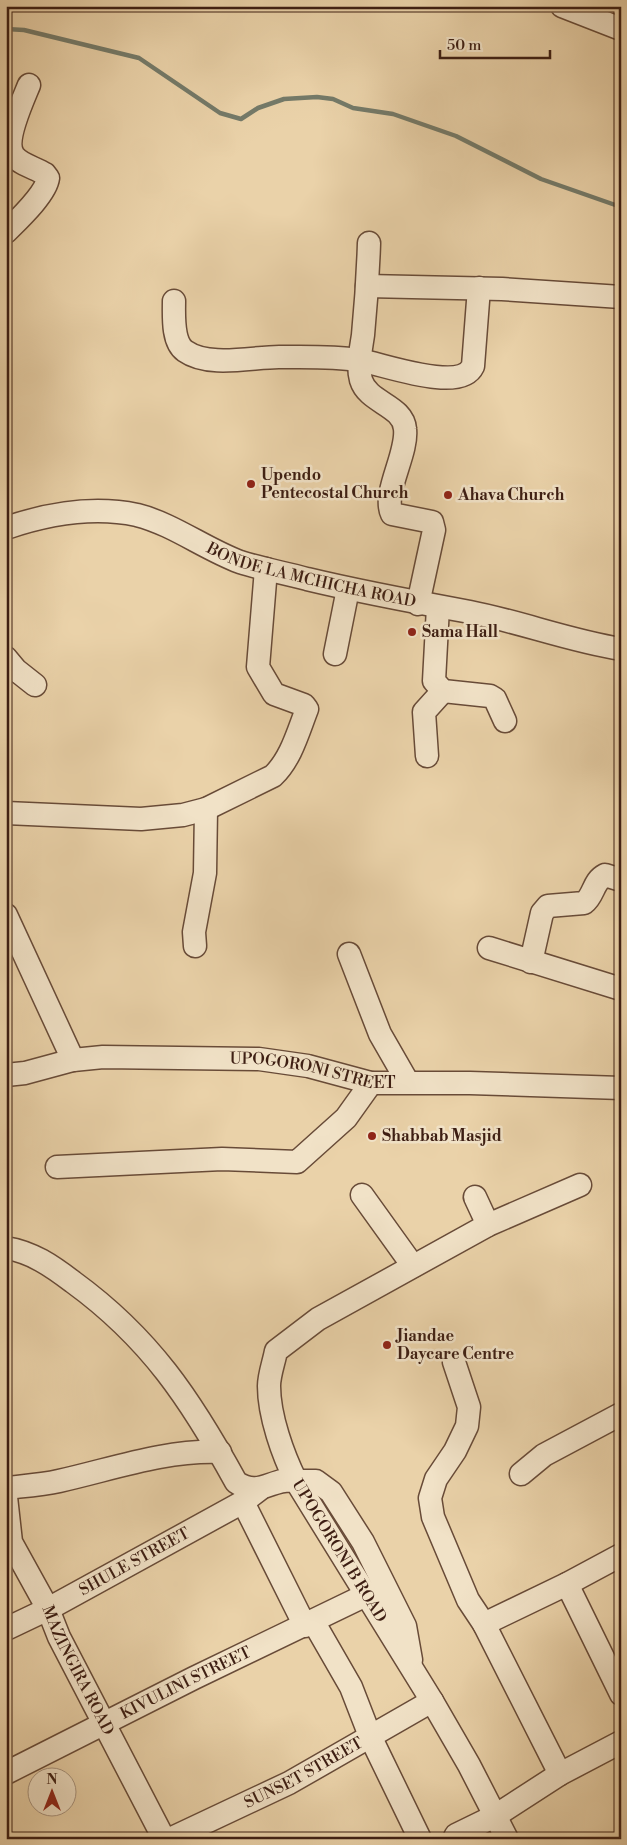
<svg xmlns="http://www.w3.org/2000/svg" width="627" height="1845" font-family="'Libre Bodoni',serif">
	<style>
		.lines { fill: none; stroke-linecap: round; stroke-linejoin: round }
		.stream { stroke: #747a69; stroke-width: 4.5 }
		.minor-casing { stroke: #684b38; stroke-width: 25 }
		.minor { stroke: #f1e2c7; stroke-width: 22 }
		.poi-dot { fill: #8f2418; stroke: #f1e2c7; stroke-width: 2 }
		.labels { text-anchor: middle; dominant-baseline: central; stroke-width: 5; stroke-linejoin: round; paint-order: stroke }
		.poi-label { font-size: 16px; font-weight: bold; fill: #3d1e13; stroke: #f1e2c7; text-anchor: start }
		.street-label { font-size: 16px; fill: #3d1e13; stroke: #f1e2c7 }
	</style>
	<rect width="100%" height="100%" fill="#ead2a9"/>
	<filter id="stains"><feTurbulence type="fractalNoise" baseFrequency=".004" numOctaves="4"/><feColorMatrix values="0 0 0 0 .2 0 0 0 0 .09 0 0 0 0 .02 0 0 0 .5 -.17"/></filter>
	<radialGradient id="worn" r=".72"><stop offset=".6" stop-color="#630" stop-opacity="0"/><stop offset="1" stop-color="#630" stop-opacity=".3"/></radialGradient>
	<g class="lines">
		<!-- stream -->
		<polyline class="stream" points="6,29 24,30 139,58 220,113 241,119 258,108 284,99 317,97 333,99 353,108 393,114 456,136 541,179 621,207"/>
		<defs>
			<g id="minor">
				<polyline points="562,6 621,29"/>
				<path d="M6 232C18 220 46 194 48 178L45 174C36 168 21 165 14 156 3 142 23 100 29 85"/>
				<path d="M369 243C368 274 366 304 363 335 361 349 357 366 361 380 368 403 403 405 405 429 408 454 382 493 392 514L432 522 434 530 418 604"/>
				<polyline points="367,286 502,289 621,297"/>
				<path d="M174 301C174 315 172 342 185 351 209 368 252 357 279 357 305 357 333 356 358 360 381 363 460 394 473 366L479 288"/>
				<path id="s1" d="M6 528C47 514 94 506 137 515 173 524 205 549 240 562 262 569 285 573 307 579 361 592 415 602 470 612 521 622 570 641 621 649"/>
				<polyline points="438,607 434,681 443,691 490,696 495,699 505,721"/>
				<polyline points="335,654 348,589"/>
				<polyline points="6,658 16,670 35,685"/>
				<polyline points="427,756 424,712 443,691"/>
				<path d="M6 813 141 819 183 815 206 809 273 776C291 759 298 732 307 709L304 705 274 694 258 667 266 569"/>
				<polyline points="6,915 73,1060"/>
				<polyline points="195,946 194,932 205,873 206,809"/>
				<polyline points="489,948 621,989"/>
				<polyline points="349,954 380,1034 407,1081"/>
				<path d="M531 962 542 913 548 906 584 903C594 896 593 881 605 875L621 880"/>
				<path id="s2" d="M6 1075 25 1073 73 1060 103 1057 259 1059 308 1066 371 1083H470L621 1088"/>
				<polyline points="57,1167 222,1159 297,1162 346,1118 371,1083"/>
				<polyline points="362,1195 413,1266"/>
				<polyline points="475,1197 488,1225"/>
				<path id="s3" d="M6 1248C32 1252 52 1266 73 1282 150 1338 191 1400 236 1482 260 1499 273 1476 296 1481L432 1701 469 1765 507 1839"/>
				<polyline points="454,1362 469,1407 467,1426 455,1451 436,1479 430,1498 433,1517 468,1600 484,1624 560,1774"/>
				<polyline points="521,1474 544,1455 621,1414"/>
				<path d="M6 1488C24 1486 42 1485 59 1481 113 1469 164 1450 220 1452"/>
				<path id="s4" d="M6 1497 11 1542 48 1609 59 1637 164 1839"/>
				<polyline points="243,1502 305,1626"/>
				<polyline points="567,1584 621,1694"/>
				<polyline points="313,1621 351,1687 370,1736 420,1839"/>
				<polyline points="484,1624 567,1584 621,1555"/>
				<path id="s5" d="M6 1629 48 1609 243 1502 260 1489"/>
				<path d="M411 1660 405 1626 363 1542 331 1492 316 1481H296C283 1455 269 1416 269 1386 269 1375 274 1362 276 1351L318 1319 488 1225 580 1185"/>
				<path id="s6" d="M6 1773 194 1678 366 1595"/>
				<path id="s7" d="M170 1839 289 1783 432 1701"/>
				<polyline points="454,1839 456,1835 495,1816 560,1774 621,1742"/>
			</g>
		</defs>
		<!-- minor casing -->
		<use href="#minor" class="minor-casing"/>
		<!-- minor -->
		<use href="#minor" class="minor"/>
	</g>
	<!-- markers -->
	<g class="poi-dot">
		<circle cx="251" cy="484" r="5"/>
		<circle cx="448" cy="495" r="5"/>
		<circle cx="412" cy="632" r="5"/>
		<circle cx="372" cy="1136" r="5"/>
		<circle cx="387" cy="1345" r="5"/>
	</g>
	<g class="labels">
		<!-- poi labels -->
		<g class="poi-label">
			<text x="261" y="475">Upendo<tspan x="261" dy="18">Pentecostal Church</tspan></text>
			<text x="458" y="495">Ahava Church</text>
			<text x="422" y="632">Sama Hall</text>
			<text x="382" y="1136">Shabbab Masjid</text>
			<text x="397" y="1336">Jiandae<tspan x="397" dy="18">Daycare Centre</tspan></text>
		</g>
		<!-- street labels -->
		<g class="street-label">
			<text stroke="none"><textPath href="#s1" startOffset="319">BONDE LA MCHICHA ROAD</textPath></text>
			<text stroke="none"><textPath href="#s2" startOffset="310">UPOGORONI STREET</textPath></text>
			<text stroke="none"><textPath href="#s3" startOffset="481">UPOGORONI B ROAD</textPath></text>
			<text stroke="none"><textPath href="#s5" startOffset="145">SHULE STREET</textPath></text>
			<text stroke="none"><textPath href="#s4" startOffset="190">MAZINGIRA ROAD</textPath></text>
			<text stroke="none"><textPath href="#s6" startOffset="201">KIVULINI STREET</textPath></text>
			<text stroke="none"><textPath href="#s7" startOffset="149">SUNSET STREET</textPath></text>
		</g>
	</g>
	<!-- margin -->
	<rect width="627" height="1845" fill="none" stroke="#ead2a9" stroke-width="25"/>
	<rect x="8" y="8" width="612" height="1830" fill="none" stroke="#3d1e13" stroke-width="2.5"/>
	<rect x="12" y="12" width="602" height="1820" fill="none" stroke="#3d1e13"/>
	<!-- north arrow -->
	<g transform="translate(52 1792)"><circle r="24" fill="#f1e2c7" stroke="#a9947f"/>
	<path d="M0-4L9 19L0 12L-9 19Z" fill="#8f2418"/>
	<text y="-8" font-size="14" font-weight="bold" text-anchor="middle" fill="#3d1e13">N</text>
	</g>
	<!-- scale -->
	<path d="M440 50v8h110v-8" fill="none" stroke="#3d1e13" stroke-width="2.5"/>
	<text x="447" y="50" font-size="15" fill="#3d1e13" stroke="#f1e2c7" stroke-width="4" paint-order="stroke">50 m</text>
	<rect width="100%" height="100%" filter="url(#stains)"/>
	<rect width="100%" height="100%" fill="url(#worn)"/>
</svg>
